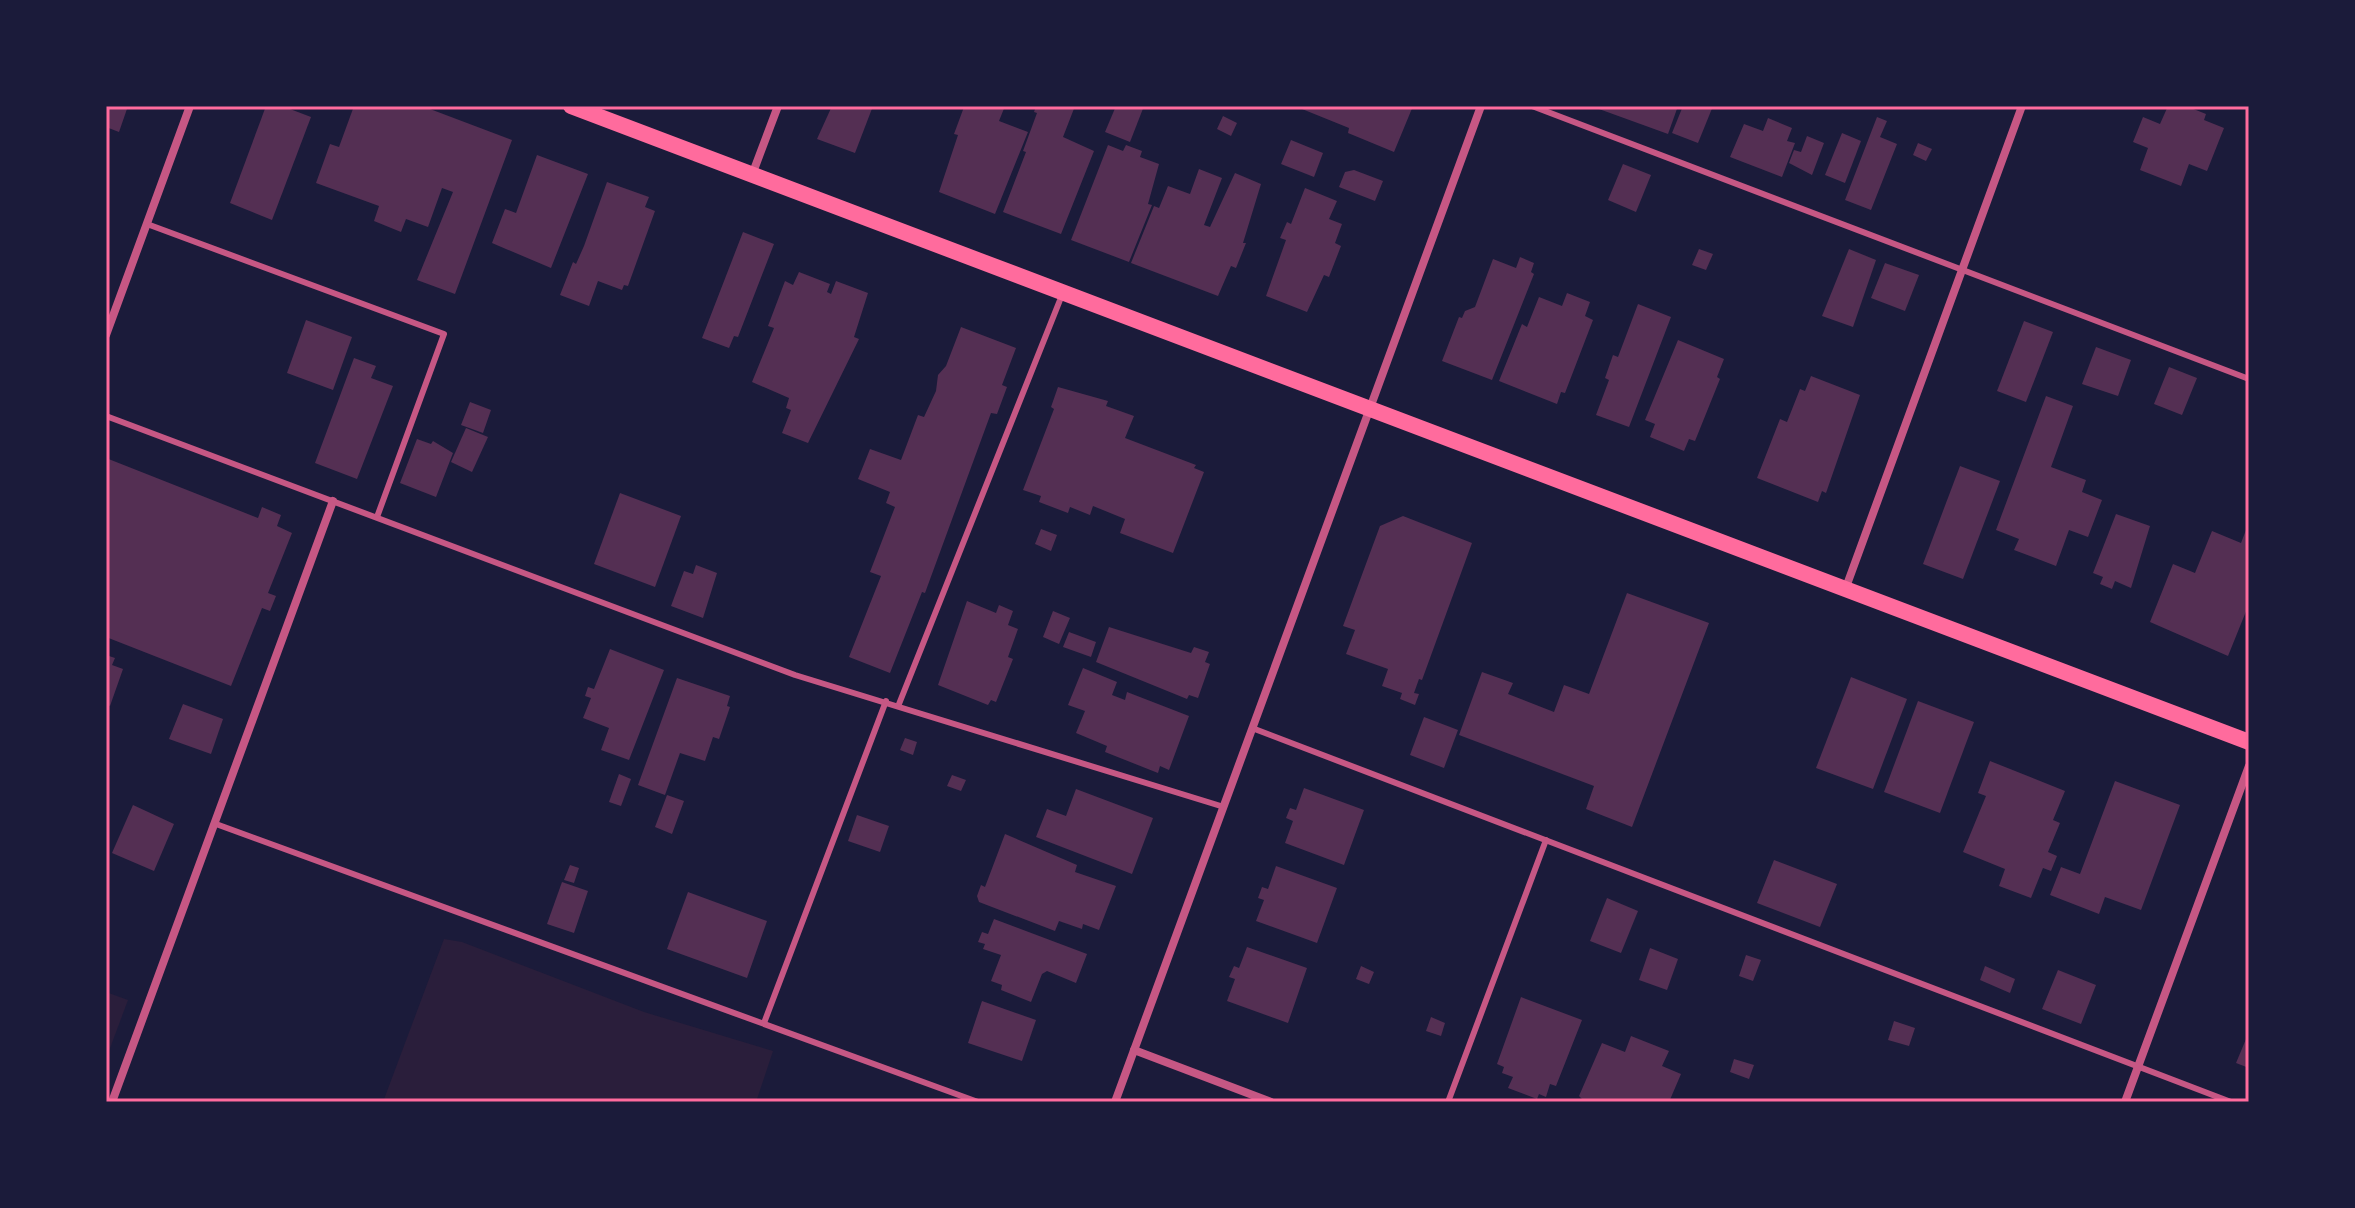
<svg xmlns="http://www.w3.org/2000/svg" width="2355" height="1208" font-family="'Public Sans',sans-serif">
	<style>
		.green { fill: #2a1e3b }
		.building { fill: #542f53 }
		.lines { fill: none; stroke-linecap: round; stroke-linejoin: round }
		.service { stroke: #c65784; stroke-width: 6 }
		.minor { stroke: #c65784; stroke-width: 8 }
		.secondary { stroke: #ff6b9d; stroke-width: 16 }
		.neatline { fill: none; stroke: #ff6b9d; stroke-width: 3 }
	</style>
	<rect width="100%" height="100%" fill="#1b1b3a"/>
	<!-- green -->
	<g class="green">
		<polygon points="444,939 462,942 644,1012 773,1051 756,1102 383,1102"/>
		<polygon points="106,992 128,1000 106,1059"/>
	</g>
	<!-- building -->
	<g class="building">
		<polygon points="106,106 128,106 119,132 106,127"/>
		<polygon points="266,106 282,106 311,117 272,220 230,203"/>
		<polygon points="354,106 422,106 512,140 455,294 417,280 453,192 442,188 428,227 406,219 401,232 374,221 379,206 316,183 330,144 339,147"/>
		<polygon points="832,106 873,106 855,153 817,139"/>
		<polygon points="969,106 1005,106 999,121 1028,132 995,214 939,192 958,135 954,134 964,107"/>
		<polygon points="1036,106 1075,106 1063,137 1094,151 1061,234 1003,212 1026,152 1023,151 1037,113 1034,112"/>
		<polygon points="1116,106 1144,106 1130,142 1105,132"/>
		<polygon points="1303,106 1413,106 1394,152 1348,133 1349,128 1302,109"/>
		<polygon points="1600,106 1678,106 1668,134 1599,109"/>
		<polygon points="1683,106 1713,106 1698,143 1672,133"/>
		<polygon points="2168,106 2186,106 2206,114 2204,120 2224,128 2207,171 2189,164 2181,186 2140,170 2148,148 2133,142 2143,117 2160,124"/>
		<polygon points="1223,116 1237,123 1231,136 1217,129"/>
		<polygon points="1877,117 1887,121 1880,137 1897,144 1871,210 1845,200"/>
		<polygon points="1768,118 1792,128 1787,141 1795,143 1782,177 1730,157 1744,124 1763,131"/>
		<polygon points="1842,133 1861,141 1845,183 1825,175"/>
		<polygon points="1807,136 1824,143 1812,175 1789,163 1794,150 1801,152"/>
		<polygon points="1291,140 1323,153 1314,177 1281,164"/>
		<polygon points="1918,143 1932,149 1926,161 1913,155"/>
		<polygon points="1108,145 1123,151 1126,145 1142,151 1140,157 1159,164 1148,204 1152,205 1129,262 1071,240"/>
		<polygon points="537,155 588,174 551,268 492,243 505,209 516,213"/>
		<polygon points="1623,164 1651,175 1636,212 1608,200"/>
		<polygon points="1199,169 1222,178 1204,225 1210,227 1235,173 1261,184 1243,243 1246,243 1236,268 1231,266 1218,296 1131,263 1154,206 1159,208 1168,186 1190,194"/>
		<polygon points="1354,170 1383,181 1375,201 1339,187 1345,172"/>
		<polygon points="607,182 649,197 645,207 655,211 628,286 624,285 622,290 598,281 589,306 560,295 573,262 576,264 584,246"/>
		<polygon points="1305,188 1337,201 1329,219 1342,224 1335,243 1341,246 1329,277 1324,275 1307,312 1266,296 1286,240 1280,238 1287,222 1291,224"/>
		<polygon points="743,232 774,244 738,337 734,336 729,348 702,338"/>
		<polygon points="1699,249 1713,254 1706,270 1692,265"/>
		<polygon points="1849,249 1876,260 1853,327 1822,316"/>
		<polygon points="1520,257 1534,263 1531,272 1534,274 1492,380 1442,361 1459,317 1462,318 1465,311 1475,307 1493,259 1516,268"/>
		<polygon points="1885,263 1919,275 1905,311 1871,298"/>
		<polygon points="799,272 830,284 827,292 831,294 836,281 868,293 854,337 859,339 808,443 782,433 791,410 786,408 789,398 752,382 774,328 768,326 785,281 793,285"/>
		<polygon points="1567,293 1590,302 1585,316 1593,320 1565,393 1561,392 1557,404 1499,381 1522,324 1527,327 1539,297 1562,306"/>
		<polygon points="1638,304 1671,317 1629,427 1596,415 1609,380 1605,378 1613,355 1618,357"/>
		<polygon points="306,320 352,337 333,390 287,373"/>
		<polygon points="2024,321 2053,332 2026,402 1997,391"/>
		<polygon points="961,327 1016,348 1002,385 1007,387 997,414 991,413 925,593 922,592 890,673 849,657 881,576 870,572 895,507 886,503 890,492 858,479 870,449 901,460 918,415 924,417 936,391 938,375 946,366"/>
		<polygon points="1678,340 1724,359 1717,377 1720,379 1695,441 1689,439 1684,451 1650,437 1655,424 1645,420"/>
		<polygon points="2096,347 2131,360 2118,396 2082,384"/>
		<polygon points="354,358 376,366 371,378 393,386 357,479 315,463"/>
		<polygon points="2169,367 2197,378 2182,415 2154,404"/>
		<polygon points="1811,376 1860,395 1826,493 1822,491 1818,502 1757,478 1780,419 1787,422 1800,389 1805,391"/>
		<polygon points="1058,387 1108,401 1106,406 1134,416 1125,438 1196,465 1194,468 1204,472 1173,553 1120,533 1125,519 1093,506 1090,515 1070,507 1068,513 1039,502 1041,496 1023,490 1054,409 1051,407"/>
		<polygon points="2046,396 2073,406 2051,467 2086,480 2082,492 2102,500 2088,537 2069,530 2056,566 2014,550 2019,539 1996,530"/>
		<polygon points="470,402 491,410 483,433 461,425"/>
		<polygon points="466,428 488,437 472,472 451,462"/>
		<polygon points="417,439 431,444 433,441 453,453 436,497 400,483"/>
		<polygon points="106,458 258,518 262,507 281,515 277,526 292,533 268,593 276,596 270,611 262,608 231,686 106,637"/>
		<polygon points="1960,466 2000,481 1963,579 1923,564"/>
		<polygon points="620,493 681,516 655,587 594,564"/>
		<polygon points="2116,514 2150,526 2131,588 2115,581 2112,589 2100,584 2103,577 2093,573"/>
		<polygon points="1403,516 1472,543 1422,680 1419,679 1414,693 1419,694 1415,705 1400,699 1402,693 1382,686 1388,669 1346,654 1355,630 1343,626 1380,526"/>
		<polygon points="1041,529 1057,535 1051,551 1035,544"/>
		<polygon points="2246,530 2249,531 2249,604 2228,656 2150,622 2173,564 2195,573 2212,531 2241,543"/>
		<polygon points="696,565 717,573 703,618 671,606 684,571 693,574"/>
		<polygon points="1627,593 1709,623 1632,827 1586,809 1594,786 1459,735 1482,672 1513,683 1508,694 1554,712 1564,685 1589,694"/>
		<polygon points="967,601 996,613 999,605 1013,611 1008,625 1018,629 1008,657 1013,659 996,702 991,700 988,705 938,685"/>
		<polygon points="1053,611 1070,618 1059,644 1043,637"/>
		<polygon points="1109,627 1191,653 1194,647 1209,652 1205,662 1210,664 1198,698 1189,695 1187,699 1096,662"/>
		<polygon points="1069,632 1096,642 1091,657 1063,647"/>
		<polygon points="610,649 664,670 629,760 601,750 609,728 583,718 591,698 585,696 588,687 594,689"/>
		<polygon points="106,655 115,658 112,665 123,669 110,706 106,704"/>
		<polygon points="1083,668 1117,682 1112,695 1125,700 1127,692 1189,716 1169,770 1160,766 1158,773 1105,752 1107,746 1076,733 1085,711 1068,705"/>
		<polygon points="1851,677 1907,699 1873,789 1816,768"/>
		<polygon points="677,678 730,696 727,706 730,707 719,739 713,737 705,761 680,753 665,795 638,785"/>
		<polygon points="1918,701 1974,722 1940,813 1884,792"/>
		<polygon points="183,704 223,719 211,754 169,739"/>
		<polygon points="1424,717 1458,730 1444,768 1410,755"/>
		<polygon points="905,738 917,742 913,755 900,750"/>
		<polygon points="1990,761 2065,791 2053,820 2060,823 2048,852 2057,856 2051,871 2043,868 2031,898 1999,886 2005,869 1963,852 1986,796 1978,793"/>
		<polygon points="619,774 631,779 621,806 609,802"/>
		<polygon points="952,775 966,780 961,791 947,786"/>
		<polygon points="2115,781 2180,805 2141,910 2105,897 2099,914 2050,895 2061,867 2080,874"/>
		<polygon points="1304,788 1364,810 1344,865 1285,843 1293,821 1286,818 1290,808 1296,810"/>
		<polygon points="1076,789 1153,818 1132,874 1036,837 1047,809 1066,816"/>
		<polygon points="667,795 684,801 672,834 655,827"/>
		<polygon points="133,805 174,824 154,871 112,853"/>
		<polygon points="857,815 889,826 880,852 848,841"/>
		<polygon points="1005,834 1077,865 1075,872 1116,886 1099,930 1083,924 1082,929 1059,921 1055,931 979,902 977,896 981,885 985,887"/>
		<polygon points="1774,860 1837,884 1820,927 1757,903"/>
		<polygon points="570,865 579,868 574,883 564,880"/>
		<polygon points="1276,866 1337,888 1317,943 1256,921 1264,900 1258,898 1262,887 1268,889"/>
		<polygon points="562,882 588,891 574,933 547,924"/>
		<polygon points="688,892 767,921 747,978 667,949"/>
		<polygon points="1607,898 1638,911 1621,953 1590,941"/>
		<polygon points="994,919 1087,954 1076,983 1047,971 1042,974 1031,1002 1001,990 1002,985 991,981 1001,955 983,949 985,944 978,942 982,932 988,934"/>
		<polygon points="1247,947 1307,968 1288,1023 1227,1001 1235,979 1229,977 1234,966 1239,968"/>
		<polygon points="1650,948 1678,959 1667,990 1639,980"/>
		<polygon points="1746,955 1761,960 1753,981 1739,976"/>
		<polygon points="1361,966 1374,972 1369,984 1356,979"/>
		<polygon points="1985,966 2015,979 2010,993 1980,980"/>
		<polygon points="2058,970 2096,985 2081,1024 2042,1009"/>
		<polygon points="1521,997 1582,1020 1556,1086 1550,1084 1546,1097 1539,1094 1537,1099 1508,1088 1513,1077 1502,1073 1504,1067 1497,1064"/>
		<polygon points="982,1001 1036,1020 1022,1061 968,1043"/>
		<polygon points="1431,1017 1445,1023 1441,1036 1426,1031"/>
		<polygon points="1894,1021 1915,1028 1909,1046 1888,1040"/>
		<polygon points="2249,1032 2249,1068 2236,1063"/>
		<polygon points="1631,1036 1669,1051 1662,1066 1681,1074 1669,1102 1585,1102 1579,1096 1602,1043 1625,1052"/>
		<polygon points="1734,1059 1754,1065 1749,1079 1730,1072"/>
	</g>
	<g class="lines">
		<!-- service -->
		<g class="service">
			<polyline points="1532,106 2249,379"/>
			<polyline points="147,224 444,334 377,517"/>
			<polyline points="106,416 795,675 1224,807"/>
			<polyline points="899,704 1062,295"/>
			<polyline points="1252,728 2231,1102"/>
			<polyline points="216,824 978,1102"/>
			<polyline points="764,1023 886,701"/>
			<polyline points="1448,1102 1546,840"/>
		</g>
		<!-- minor -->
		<g class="minor">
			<polyline points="752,175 778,106"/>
			<polyline points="106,335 190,106"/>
			<polyline points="1845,590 2022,106"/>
			<polyline points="1134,1050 1271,1102"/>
			<polyline points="112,1102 333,501"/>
			<polyline points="1115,1102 1481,106"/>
			<polyline points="2125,1102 2249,766"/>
		</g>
		<!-- secondary -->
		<polyline class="secondary" points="571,106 2249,742"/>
	</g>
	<!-- border -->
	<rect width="2355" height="1208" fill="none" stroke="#1b1b3a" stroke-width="216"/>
	<rect x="108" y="108" width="2139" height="992" class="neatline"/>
</svg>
